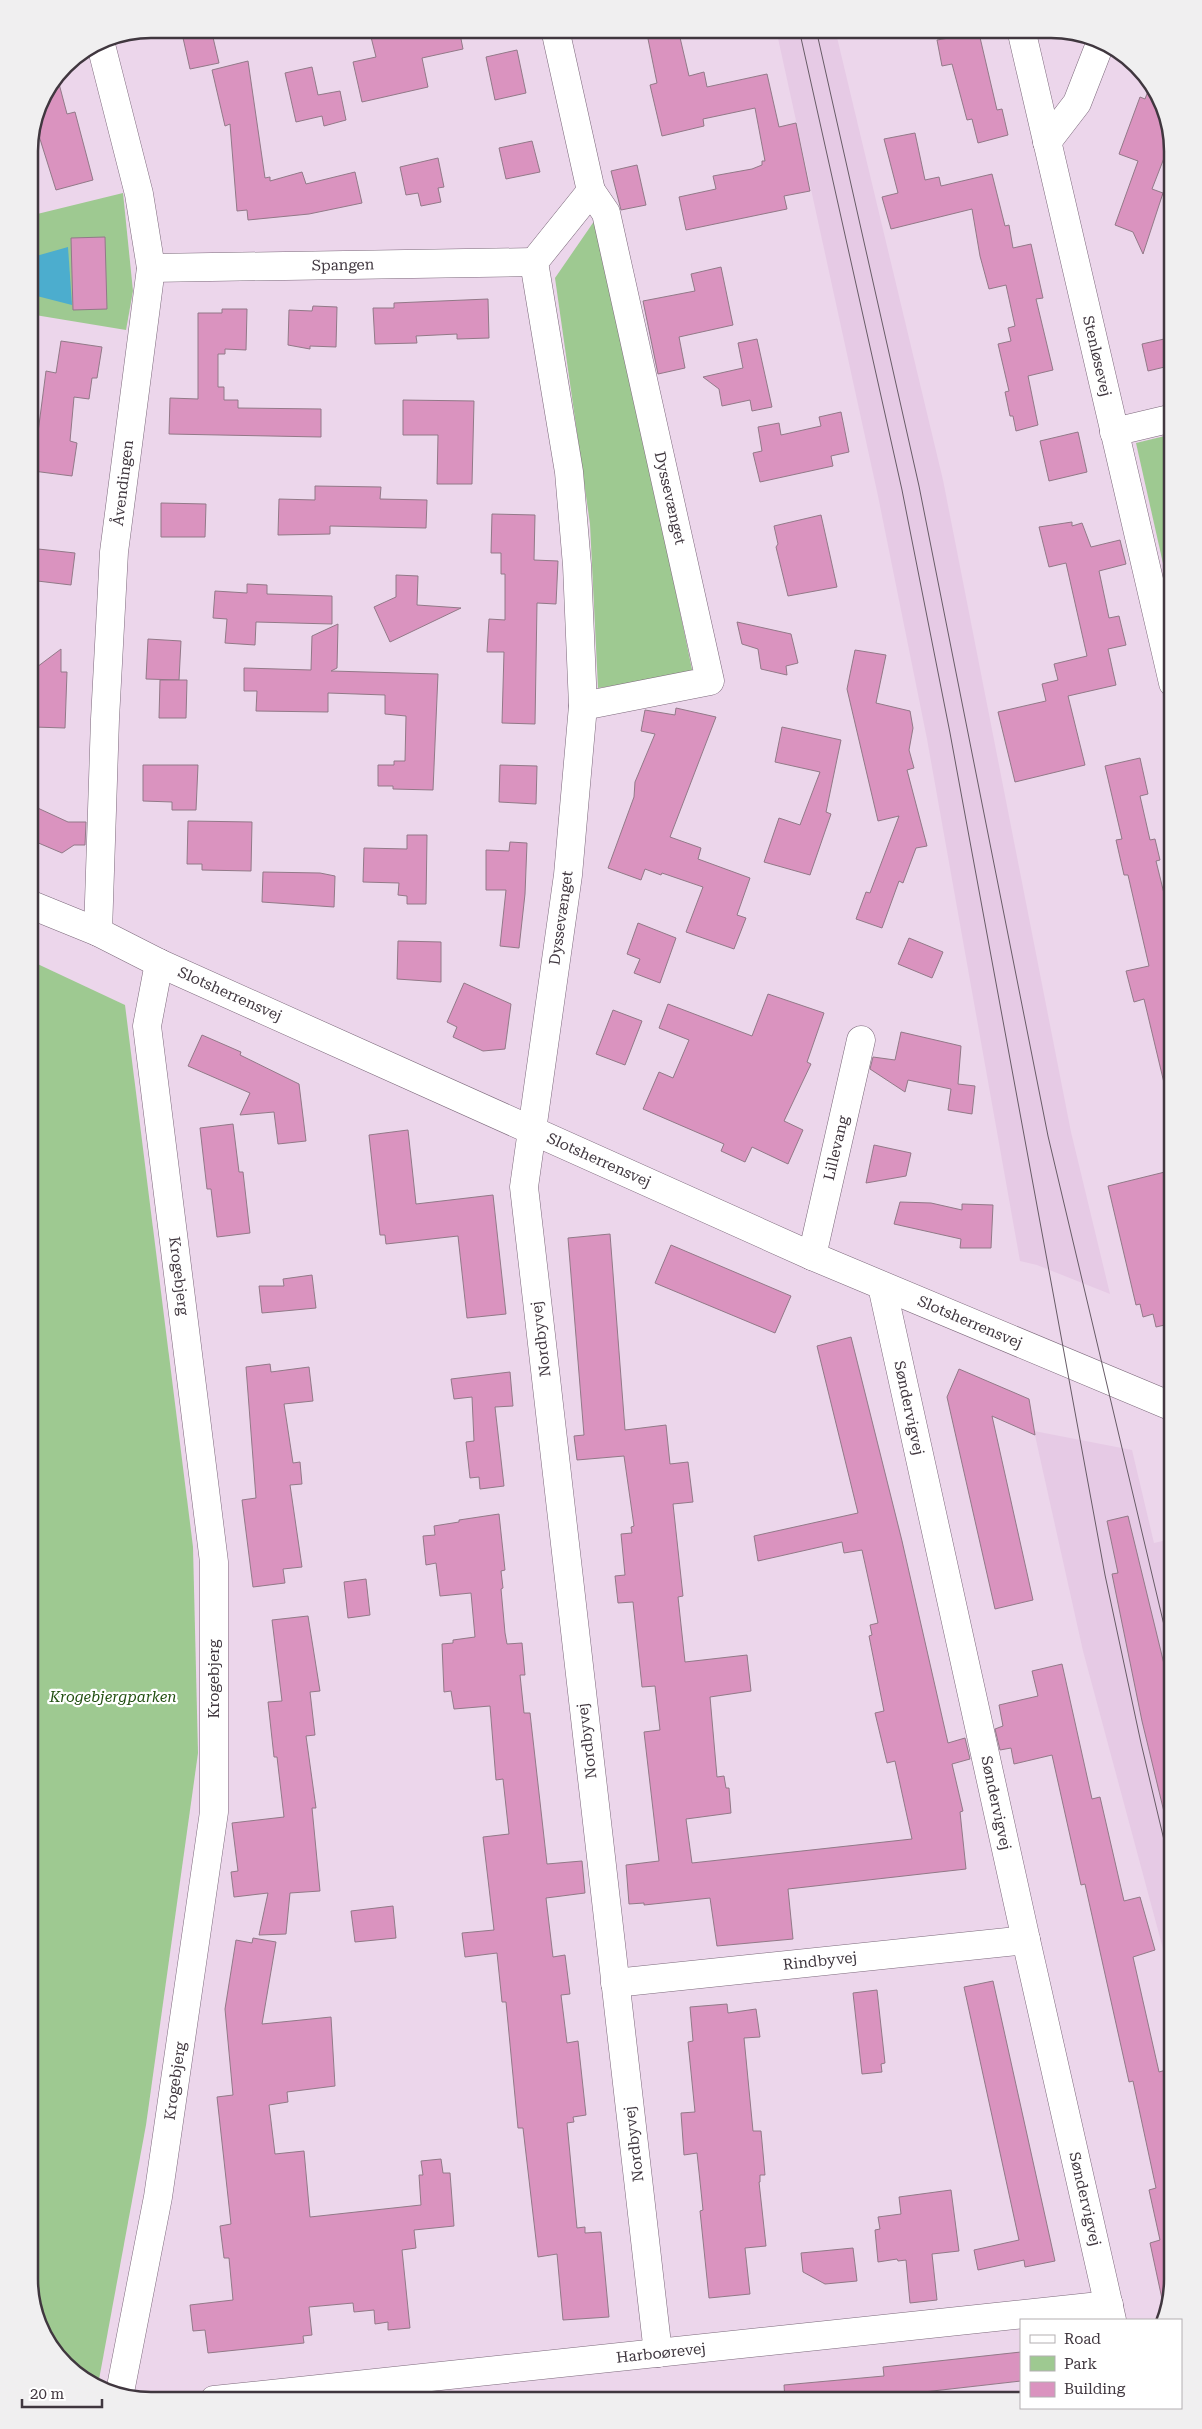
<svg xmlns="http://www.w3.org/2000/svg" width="1202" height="2429" font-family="'Roboto Serif',serif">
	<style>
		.built { fill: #e6cae5 }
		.green { fill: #9ec991 }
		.water { fill: #4cadce }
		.building { fill: #da93bf; stroke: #927988 }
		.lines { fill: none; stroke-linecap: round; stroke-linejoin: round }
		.minor-casing { stroke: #7c697b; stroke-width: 29 }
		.tertiary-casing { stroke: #7c697b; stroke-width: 29 }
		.minor { stroke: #fff; stroke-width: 28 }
		.tertiary { stroke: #fff; stroke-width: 28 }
		.tram { stroke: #675b66; stroke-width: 1 }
		.labels { text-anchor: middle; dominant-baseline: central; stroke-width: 4.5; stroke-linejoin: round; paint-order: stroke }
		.street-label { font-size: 15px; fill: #40373f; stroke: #fff }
		.park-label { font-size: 15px; font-style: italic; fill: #225011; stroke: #fff }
		.rim { fill: none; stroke: #40373f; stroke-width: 2.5 }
	</style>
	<rect width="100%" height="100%" fill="#ecd6eb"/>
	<!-- built -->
	<g class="built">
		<polygon points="776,29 835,29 943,480 1071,1132 1110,1294 1037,1265 1020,1261 927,739 878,496"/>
		<polygon points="1034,1431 1132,1450 1154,1543 1171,1539 1173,1547 1173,1986 1083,1651"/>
	</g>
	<!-- green -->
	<g class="green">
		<polygon points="123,193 133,291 126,330 29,314 29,216"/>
		<polygon points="597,217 693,674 598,688 590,524 555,278"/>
		<polygon points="1173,434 1173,608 1136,443"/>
		<polygon points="29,960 125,1005 193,1547 198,1753 146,2125 98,2385 82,2380 38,2325 29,2279"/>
	</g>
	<!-- water -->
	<polygon class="water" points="68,247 72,305 29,294 29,258"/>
	<!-- building -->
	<g class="building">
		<polygon points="181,29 211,29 219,63 190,69"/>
		<polygon points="369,29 459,29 463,49 422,58 428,87 362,102 353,62 376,57"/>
		<polygon points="646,29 678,29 689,76 704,72 707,87 767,74 779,127 796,123 810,191 784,196 787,209 686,230 679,197 716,189 713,176 752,169 762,165 762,161 765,161 755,108 703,119 704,126 662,136 650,85 657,83"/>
		<polygon points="954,29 978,29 997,110 1002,109 1008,135 978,143 972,119 967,120 952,64 942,66 937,40 955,37"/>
		<polygon points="517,50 526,93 495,100 486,57"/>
		<polygon points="248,61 265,178 270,177 270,181 302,172 306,184 355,172 362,203 309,214 248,220 247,210 237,211 230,124 225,126 212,70"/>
		<polygon points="312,67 318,95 340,91 346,120 324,126 322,116 296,122 285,73"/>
		<polygon points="57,76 67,114 75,112 93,180 56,190 34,120 38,103"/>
		<polygon points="1150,86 1164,104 1171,140 1152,189 1163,193 1143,254 1133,232 1115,225 1138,161 1119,154 1140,97 1145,99"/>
		<polygon points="915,133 925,180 939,177 941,186 992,174 1005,226 1009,225 1013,248 1031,244 1043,298 1036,299 1053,370 1028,376 1038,425 1016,431 1013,416 1010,416 1005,392 1009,391 998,344 1011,341 1008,328 1015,326 1006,285 989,289 980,256 972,209 891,229 882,197 898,193 884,139"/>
		<polygon points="532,141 540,172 506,179 499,148"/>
		<polygon points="438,158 444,187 438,188 441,202 421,206 418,193 406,195 400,167"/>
		<polygon points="637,165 646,205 621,210 611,171"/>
		<polygon points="105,237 107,309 73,310 71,238"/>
		<polygon points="721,267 733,325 679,337 685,368 658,374 643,301 695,291 691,274"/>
		<polygon points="488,299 489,338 457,339 457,334 416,336 417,343 375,344 373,308 394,308 394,303"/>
		<polygon points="313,306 337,307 336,347 310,346 310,349 288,345 289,310 312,311"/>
		<polygon points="222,309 247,309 246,350 225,349 225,354 218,354 218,387 224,387 224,400 238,400 238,408 321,409 321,437 169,434 170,398 198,399 198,313 222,313"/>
		<polygon points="1173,337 1173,365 1148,371 1142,344"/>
		<polygon points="757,339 772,407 752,411 750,400 722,406 719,389 703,377 743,368 738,343"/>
		<polygon points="61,341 102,347 97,378 92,378 89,399 74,397 70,441 77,443 72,476 33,471 46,371 56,373"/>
		<polygon points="403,400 474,401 472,484 437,484 438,435 403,435"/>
		<polygon points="841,412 849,452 831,456 833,466 760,482 753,453 762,451 758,427 779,423 781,435 821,426 819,417"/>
		<polygon points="1078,432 1087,472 1049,481 1040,441"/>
		<polygon points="315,486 381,487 380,499 427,500 426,528 330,526 330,534 278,535 279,499 315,500"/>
		<polygon points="161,503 206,504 205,537 161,537"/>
		<polygon points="492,514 535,515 534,560 558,561 556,604 537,603 535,724 502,723 504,652 487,652 489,619 505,620 505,574 501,574 501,553 491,553"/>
		<polygon points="821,515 837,587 788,596 776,547 778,544 774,526"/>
		<polygon points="1072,522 1072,526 1082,523 1091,547 1120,540 1126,564 1099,571 1109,618 1119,616 1126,645 1108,649 1116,685 1068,696 1085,765 1015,782 998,712 1046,701 1042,684 1058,680 1054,664 1087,656 1066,563 1049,567 1039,527"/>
		<polygon points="29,548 75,553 71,585 29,580"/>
		<polygon points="396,575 418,576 417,605 461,608 390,642 374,607 396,597"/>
		<polygon points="247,584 267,585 267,594 332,596 332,624 256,622 255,645 225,643 227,619 213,618 215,591 247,593"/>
		<polygon points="737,622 791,634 798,663 786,666 787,675 761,669 758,649 742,644"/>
		<polygon points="338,624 337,668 331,671 438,674 433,790 393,789 393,786 378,786 378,765 394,765 394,761 405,761 406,716 385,714 385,695 328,693 328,712 256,711 257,691 244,691 244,668 311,670 312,636"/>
		<polygon points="148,639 181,641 179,680 146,679"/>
		<polygon points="61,649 61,672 67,672 65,728 34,727 35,703 29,702 29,673"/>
		<polygon points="855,650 886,655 876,703 910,711 913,728 909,750 914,768 907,770 927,846 916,848 903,883 899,881 882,928 856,919 866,892 870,893 899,816 878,821 847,689"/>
		<polygon points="160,680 187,680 186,718 159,718"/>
		<polygon points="676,708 716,717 670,837 701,848 698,859 750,878 737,915 746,918 734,949 686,932 703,887 662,873 661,875 645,869 641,880 608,868 634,797 635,782 655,734 641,731 645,710 675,715"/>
		<polygon points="782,727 841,740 826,812 831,814 810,875 764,862 779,818 800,825 820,772 775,762"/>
		<polygon points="1140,758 1148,794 1140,796 1150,840 1155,839 1160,860 1156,861 1173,930 1173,1086 1165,1087 1144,999 1134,1002 1126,971 1149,966 1128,875 1124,875 1116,840 1122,839 1105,766"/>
		<polygon points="143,765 198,765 196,810 172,810 172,802 143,801"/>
		<polygon points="500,765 537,766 536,804 499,802"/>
		<polygon points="29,804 68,822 86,822 85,845 74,845 62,853 29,839"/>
		<polygon points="188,821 252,822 251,871 202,870 202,864 187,864"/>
		<polygon points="407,835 427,835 426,904 407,904 407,896 398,895 399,883 363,882 364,848 407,849"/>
		<polygon points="510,842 527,843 525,894 519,948 500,946 506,890 486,890 486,850 509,851"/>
		<polygon points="263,872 320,873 335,876 334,907 262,902"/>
		<polygon points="638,923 676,938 660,983 634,973 640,959 627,954"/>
		<polygon points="909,938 943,952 932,978 898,964"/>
		<polygon points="398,941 441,942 441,982 397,979"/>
		<polygon points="464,983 511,1004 505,1049 483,1051 453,1037 457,1027 447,1022"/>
		<polygon points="768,994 824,1013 807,1062 811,1064 784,1121 803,1130 788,1164 752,1147 745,1162 721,1151 724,1144 643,1109 659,1072 673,1078 689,1040 659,1028 668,1004 752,1036"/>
		<polygon points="613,1010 642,1021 625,1065 596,1054"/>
		<polygon points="901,1032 961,1046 958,1084 975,1086 972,1114 948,1110 951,1089 908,1080 905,1092 870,1069 873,1057 895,1060"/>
		<polygon points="202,1035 241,1052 240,1055 299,1084 306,1141 278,1144 274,1112 240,1115 250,1093 188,1066"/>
		<polygon points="233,1124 239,1172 243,1172 250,1233 217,1237 211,1189 207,1189 200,1128"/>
		<polygon points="408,1130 416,1204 493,1195 506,1314 467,1318 458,1236 386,1244 385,1235 380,1235 369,1135"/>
		<polygon points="874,1145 911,1153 906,1176 866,1183"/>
		<polygon points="1173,1170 1173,1323 1156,1327 1153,1314 1143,1317 1140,1304 1136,1305 1108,1186"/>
		<polygon points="900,1202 931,1203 962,1210 962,1204 993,1205 991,1248 960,1248 961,1239 894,1224"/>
		<polygon points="610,1234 625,1430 666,1425 670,1464 688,1462 693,1502 673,1504 683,1596 678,1597 685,1662 747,1655 751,1691 710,1697 717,1777 724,1776 726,1788 729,1788 731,1813 686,1819 692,1863 912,1839 895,1761 887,1763 875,1713 884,1711 869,1636 872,1635 870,1625 878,1623 862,1550 844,1553 842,1542 758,1561 754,1536 858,1513 817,1346 851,1337 902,1541 948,1743 965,1738 970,1759 952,1764 963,1811 960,1812 966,1869 788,1889 793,1939 717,1946 710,1898 644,1905 644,1903 629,1904 626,1865 659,1861 644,1732 660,1730 655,1686 642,1687 633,1602 618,1603 615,1576 625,1575 621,1534 632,1533 631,1527 634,1526 624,1456 577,1460 574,1436 584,1435 568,1238"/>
		<polygon points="671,1245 791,1296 775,1333 655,1283"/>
		<polygon points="312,1275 316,1308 262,1313 259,1286 284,1286 283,1279"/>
		<polygon points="270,1364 271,1372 309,1367 313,1401 284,1404 293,1463 300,1462 302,1484 290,1485 302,1567 283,1569 285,1583 253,1587 242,1500 256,1498 246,1367"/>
		<polygon points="959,1369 1029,1399 1035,1435 992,1416 1033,1600 995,1609 947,1397"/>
		<polygon points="510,1372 513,1406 495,1407 504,1486 480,1489 479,1477 470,1478 466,1442 474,1441 472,1397 454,1399 451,1379"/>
		<polygon points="499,1514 505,1570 501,1571 503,1588 501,1589 505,1633 507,1644 522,1643 525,1675 520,1675 524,1713 530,1713 547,1864 582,1861 585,1893 546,1898 553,1957 565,1955 570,1994 561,1995 567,2043 578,2041 586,2115 573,2117 574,2122 567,2123 577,2228 585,2227 585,2233 601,2232 609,2317 563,2320 557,2254 538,2257 523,2128 518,2128 506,2002 502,2002 497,1953 465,1957 462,1933 494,1930 483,1837 509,1834 503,1779 496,1780 490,1706 454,1709 451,1691 444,1692 442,1644 453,1643 453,1640 475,1637 471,1593 440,1596 436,1563 426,1565 423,1536 435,1535 434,1526 459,1522 459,1520"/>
		<polygon points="1128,1516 1173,1701 1173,1815 1165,1816 1142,1721 1112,1574 1118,1573 1107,1521"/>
		<polygon points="366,1579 370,1615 348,1618 344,1582"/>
		<polygon points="308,1616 320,1691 310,1692 315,1735 306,1736 316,1808 312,1808 320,1891 290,1893 286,1934 259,1935 268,1893 234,1897 231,1872 238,1871 232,1823 284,1817 277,1757 274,1757 268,1702 282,1701 272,1620"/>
		<polygon points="1062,1664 1092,1799 1100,1797 1124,1901 1140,1897 1155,1950 1133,1957 1159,2072 1173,2068 1173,2279 1164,2308 1150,2243 1160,2240 1149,2190 1156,2188 1133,2081 1129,2082 1085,1884 1081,1885 1052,1755 1014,1764 1011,1748 1000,1750 995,1729 1003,1726 999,1705 1038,1696 1032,1671"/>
		<polygon points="393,1906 396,1938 355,1942 351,1911"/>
		<polygon points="253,1938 276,1942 262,2024 331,2017 335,2086 287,2092 288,2102 269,2105 275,2154 304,2151 310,2217 421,2205 419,2175 423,2175 421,2161 441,2159 443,2173 450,2173 454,2226 414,2230 416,2248 402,2250 410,2328 388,2330 388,2322 375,2324 374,2310 354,2312 353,2303 309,2307 312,2335 303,2336 304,2343 208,2353 205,2330 193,2331 190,2305 233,2300 229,2258 224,2258 220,2226 231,2224 217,2097 233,2095 225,2009 236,1940 252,1943"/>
		<polygon points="993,1981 1055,2261 1025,2267 1024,2260 978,2270 974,2250 1019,2240 964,1987"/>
		<polygon points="877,1990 885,2063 881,2064 882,2072 862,2074 853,1993"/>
		<polygon points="727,2004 728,2013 756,2009 760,2037 744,2038 753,2131 761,2131 765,2175 760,2175 760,2182 759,2182 766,2246 745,2248 750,2294 709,2298 700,2211 703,2210 697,2153 684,2155 681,2113 695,2112 688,2042 693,2041 690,2007"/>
		<polygon points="951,2190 959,2251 932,2254 937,2300 910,2303 906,2260 898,2261 897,2259 878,2262 875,2230 880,2229 878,2217 901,2214 899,2197"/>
		<polygon points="853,2248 857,2281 825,2284 803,2272 801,2253"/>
		<polygon points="1021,2352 1021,2381 906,2394 907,2400 785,2400 784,2385 884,2376 883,2367"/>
	</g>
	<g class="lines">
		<defs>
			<g id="minor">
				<polyline points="555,29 591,191 534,262 569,472 577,565 583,706 568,875 524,1187 658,2353"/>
				<polyline points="1021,29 1173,683"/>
				<polyline points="1047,142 1077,103 1100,44"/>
				<polyline points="151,268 534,262"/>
				<polyline points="1114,432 1173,418"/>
				<polyline points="583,706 710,681 606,213 591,191"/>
				<polyline points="98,932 105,719 114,552 151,268 139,194 100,41"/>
				<polyline points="812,1256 861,1040"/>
				<polyline points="882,1286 1026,1940 1112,2320"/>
				<polyline points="615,1983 1026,1940"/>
				<polyline points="120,2392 158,2197 214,1812 214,1562 147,1026 159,963"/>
				<polyline points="214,2400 1109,2305"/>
			</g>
			<polyline id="tertiary" points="29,904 98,932 159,963 812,1256 1173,1407"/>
		</defs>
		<!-- minor casing -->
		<use href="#minor" class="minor-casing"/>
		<!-- tertiary casing -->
		<use href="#tertiary" class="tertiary-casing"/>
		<!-- minor -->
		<use href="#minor" class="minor"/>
		<!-- tertiary -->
		<use href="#tertiary" class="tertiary"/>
		<!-- tram -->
		<g class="tram">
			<polyline points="799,29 902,490 950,733 1105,1575 1141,1743 1173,1878"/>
			<polyline points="816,29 919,486 1048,1136 1173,1663"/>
		</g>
	</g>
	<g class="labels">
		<!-- street labels -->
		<g class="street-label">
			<text transform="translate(343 265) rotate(-1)">Spangen</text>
			<text transform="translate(1097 356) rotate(77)">Stenløsevej</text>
			<text transform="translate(123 483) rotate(-83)">Åvendingen</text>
			<text transform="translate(670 498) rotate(77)">Dyssevænget</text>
			<text transform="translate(561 918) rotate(-82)">Dyssevænget</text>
			<text transform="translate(230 994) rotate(24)">Slotsherrensvej</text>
			<text transform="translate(836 1148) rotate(-77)">Lillevang</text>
			<text transform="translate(599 1160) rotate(24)">Slotsherrensvej</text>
			<text transform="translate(179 1276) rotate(83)">Krogebjerg</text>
			<text transform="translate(970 1322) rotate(23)">Slotsherrensvej</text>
			<text transform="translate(541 1339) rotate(-97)">Nordbyvej</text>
			<text transform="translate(909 1408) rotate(78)">Søndervigvej</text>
			<text transform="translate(214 1679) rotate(-90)">Krogebjerg</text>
			<text transform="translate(587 1741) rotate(-97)">Nordbyvej</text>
			<text transform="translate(996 1803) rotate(78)">Søndervigvej</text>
			<text transform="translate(820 1961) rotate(-6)">Rindbyvej</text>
			<text transform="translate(175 2081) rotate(-82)">Krogebjerg</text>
			<text transform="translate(634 2144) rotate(-97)">Nordbyvej</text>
			<text transform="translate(1085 2199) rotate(77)">Søndervigvej</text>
			<text transform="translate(661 2353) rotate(-6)">Harboørevej</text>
		</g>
		<!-- park labels -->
		<g class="park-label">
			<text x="113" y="1697">Krogebjergparken</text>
		</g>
	</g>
	<!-- crop -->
	<path d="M0 0H1202V2429H0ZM151 38H1051A113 113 0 0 1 1164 151V2279A113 113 0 0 1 1051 2392H151A113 113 0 0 1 38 2279V151A113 113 0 0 1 151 38Z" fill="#f0eff0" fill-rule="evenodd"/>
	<path class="rim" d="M151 38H1051A113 113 0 0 1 1164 151V2279A113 113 0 0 1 1051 2392H151A113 113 0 0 1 38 2279V151A113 113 0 0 1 151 38Z"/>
	<!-- legend -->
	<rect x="1020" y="2319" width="162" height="90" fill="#ffffff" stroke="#b3afb2"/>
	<rect x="1030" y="2335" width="25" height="8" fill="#ffffff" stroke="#b3afb2"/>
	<text x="1064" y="2344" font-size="15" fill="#40373f">Road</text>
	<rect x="1030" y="2356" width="25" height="15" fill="#9ec991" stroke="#b3afb2"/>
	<text x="1064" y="2369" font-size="15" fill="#40373f">Park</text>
	<rect x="1030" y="2382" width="25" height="15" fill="#da93bf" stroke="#b3afb2"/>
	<text x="1064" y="2394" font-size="15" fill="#40373f">Building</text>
	<!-- scale -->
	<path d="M22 2399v8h80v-8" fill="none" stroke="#40373f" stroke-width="2.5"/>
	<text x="30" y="2399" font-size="15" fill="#40373f" stroke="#ffffff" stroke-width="4" paint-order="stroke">20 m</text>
</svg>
